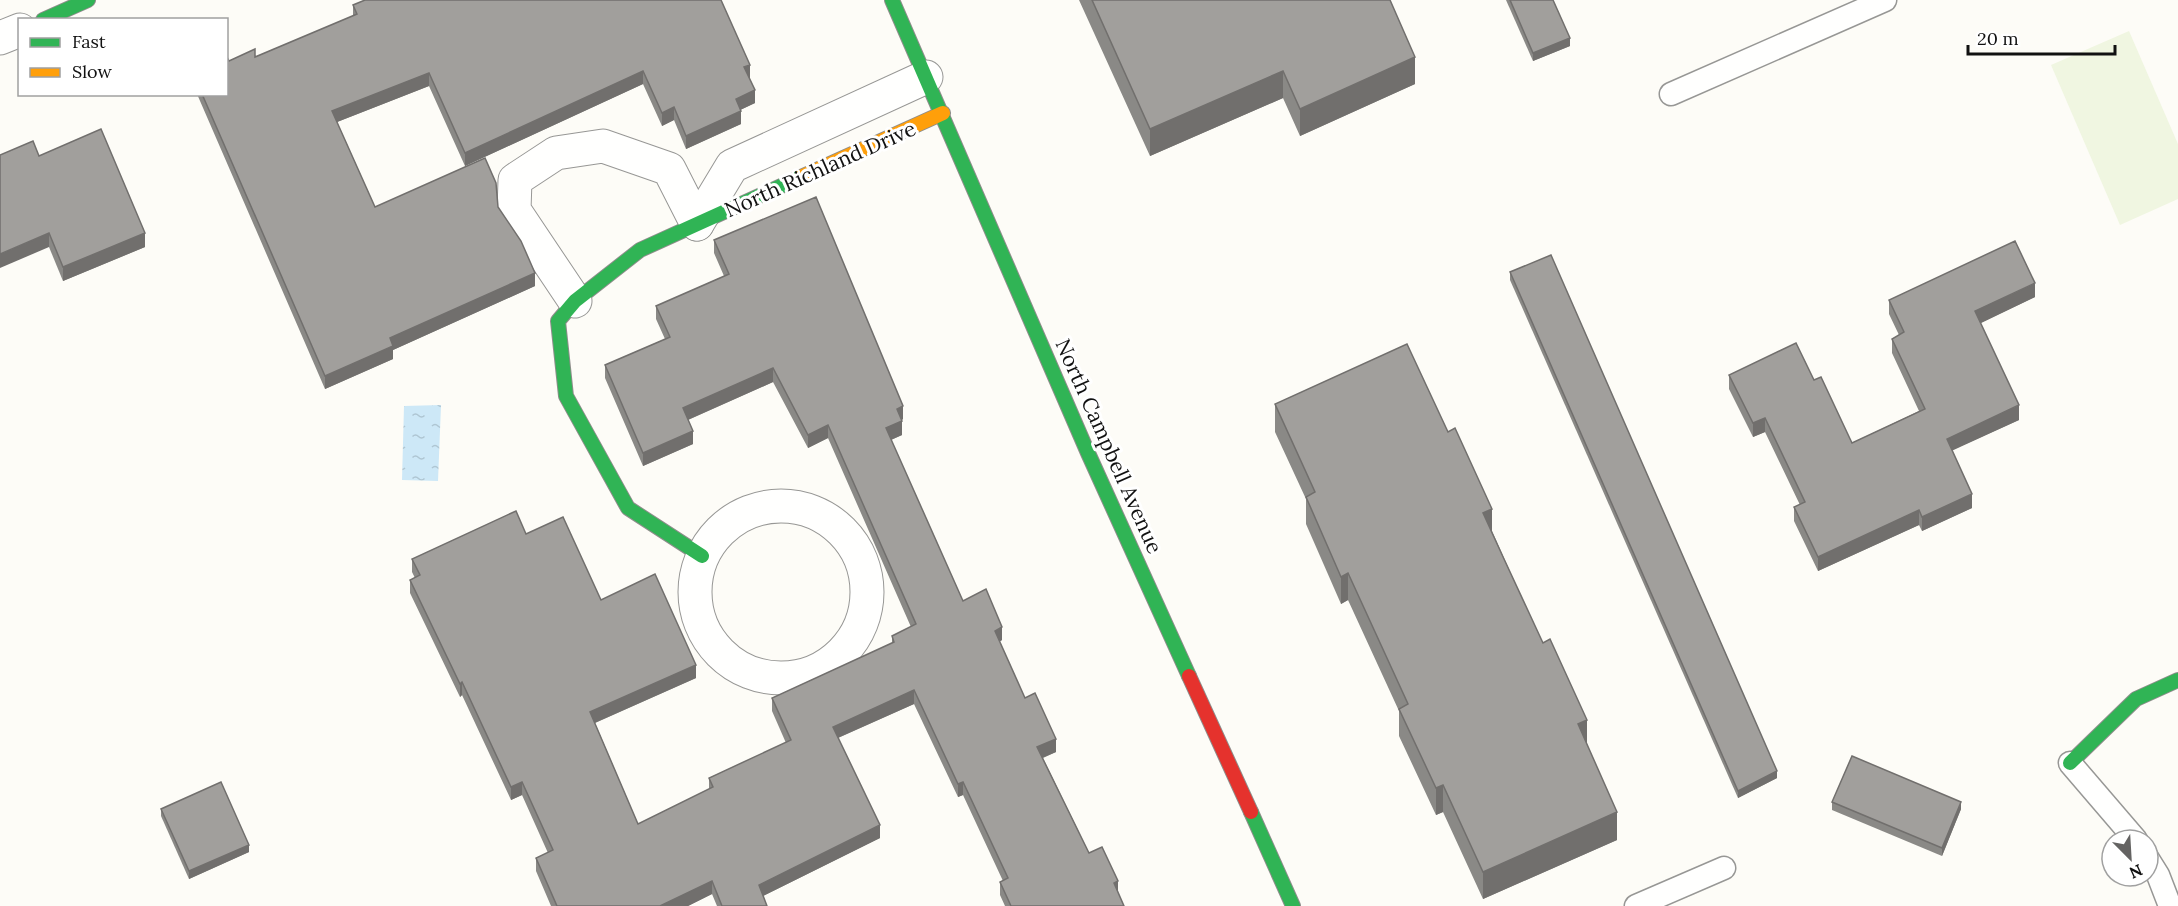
<svg xmlns="http://www.w3.org/2000/svg" width="2178" height="906" font-family="Lora,serif">
	<style>
		.pitch { fill: #f0f6e1 }
		.water { fill: url(#water-ripples) }
		.lines { fill: none; stroke-linecap: round; stroke-linejoin: round }
		.lane-casing { stroke: #979795; stroke-width: 25 }
		.street-casing { stroke: #979795; stroke-width: 35 }
		.fast-casing { stroke: #8e8d8b; stroke-width: 16 }
		.slow-casing { stroke: #8e8d8b; stroke-width: 16 }
		.jam-casing { stroke: #8e8d8b; stroke-width: 16 }
		.lane { stroke: #fffffe; stroke-width: 22 }
		.street { stroke: #fffffe; stroke-width: 33 }
		.fast { stroke: #30b455; stroke-width: 14 }
		.slow { stroke: #ff9f0a; stroke-width: 14 }
		.jam { stroke: #e5322d; stroke-width: 14 }
		.wall { fill: #8a8986 }
		.shaded-wall { fill: #716f6d }
		.building { fill: #a19f9c; stroke: #716f6d; stroke-width: 1.5 }
		.labels { text-anchor: middle; dominant-baseline: central; stroke-width: 6; stroke-linejoin: round; paint-order: stroke }
		.street-label { font-size: 21px; fill: #111; stroke: #fff }
	</style>
	<defs>
		<pattern id="water-ripples" width="26" height="14" patternUnits="userSpaceOnUse" patternTransform="scale(1.5)"><rect width="26" height="14" fill="#cde8f7"/><path d="M2 4q2-2 4 0t4 0M15 11q2-2 4 0t4 0" fill="none" stroke="#afc6d3"/></pattern>
	</defs>
	<rect width="100%" height="100%" fill="#fdfcf7"/>
	<!-- pitch -->
	<polygon class="pitch" points="2129,31 2178,144 2178,199 2120,225 2051,65"/>
	<!-- water -->
	<polygon class="water" points="441,405 438,481 402,480 404,406"/>
	<g class="lines">
		<defs>
			<g id="lane">
				<polyline points="1671,94 1885,0"/>
				<polyline points="2070,763 2136,840"/>
				<polyline points="2148,859 2158,875 2170,906"/>
				<polyline points="1636,906 1724,868"/>
			</g>
			<g id="street">
				<polyline points="0,38 20,30"/>
				<polyline points="697,224 732,166 926,77"/>
				<polyline points="575,301 514,210 515,180 556,153 603,146 669,169 697,224"/>
				<circle cx="781" cy="592" r="86"/>
			</g>
			<g id="fast">
				<polyline points="892,0 1088,453 1189,676"/>
				<polyline points="43,20 88,0"/>
				<polyline points="702,556 628,508 566,396 558,321 575,301 640,250 801,177"/>
				<polyline points="2070,763 2136,699 2178,680"/>
				<polyline points="1251,812 1293,906"/>
			</g>
			<polyline id="slow" points="801,177 943,113"/>
			<polyline id="jam" points="1189,676 1251,812"/>
		</defs>
		<!-- lane casing -->
		<use href="#lane" class="lane-casing"/>
		<!-- street casing -->
		<use href="#street" class="street-casing"/>
		<!-- fast casing -->
		<use href="#fast" class="fast-casing"/>
		<!-- slow casing -->
		<use href="#slow" class="slow-casing"/>
		<!-- jam casing -->
		<use href="#jam" class="jam-casing"/>
		<!-- lane -->
		<use href="#lane" class="lane"/>
		<!-- street -->
		<use href="#street" class="street"/>
		<!-- fast -->
		<use href="#fast" class="fast"/>
		<!-- slow -->
		<use href="#slow" class="slow"/>
		<!-- jam -->
		<use href="#jam" class="jam"/>
	</g>
	<!-- wall -->
	<g class="wall">
		<polygon points="1079,0 1390,0 1415,84 1300,136 1283,98 1150,156"/>
		<polygon points="1506,0 1553,0 1570,46 1533,61"/>
		<polygon points="353,5 750,78 749,78 755,103 740,110 741,124 686,149 674,120 662,126 643,84 465,166 429,86 337,122 375,207 498,207 535,286 393,350 393,359 325,389 197,94 226,94 229,61 255,57 353,16"/>
		<polygon points="39,156 145,247 63,281 49,247"/>
		<polygon points="714,240 903,419 902,420 902,435 891,440 963,601 1002,640 999,642 1025,698 1056,752 1043,758 1089,853 1118,893 1124,906 1005,906 1000,895 1000,882 1003,881 963,795 958,797 914,704 838,738 880,838 763,896 767,906 717,906 712,894 688,906 551,906 536,871 536,858 548,853 522,795 511,800 462,695 460,697 410,593 410,580 415,578 412,572 412,559 526,534 601,600 696,678 595,723 638,824 709,789 709,778 786,743 772,711 772,698 892,643 892,636 911,627 828,438 808,448 773,382 688,420 693,444 643,466 605,378 605,365 665,339 656,319 656,306 724,276 714,253"/>
		<polygon points="1510,272 1777,778 1738,798 1510,280"/>
		<polygon points="2035,297 1980,323 2019,420 1952,450 1972,508 1922,531 1919,525 1818,571 1794,521 1794,507 1800,505 1765,432 1753,437 1729,389 1729,375 1814,380 1852,443 1919,411 1892,353 1892,339 1899,335 1889,314 1889,300"/>
		<polygon points="1275,404 1492,531 1587,744 1617,840 1483,899 1443,812 1436,815 1399,736 1399,711 1348,600 1341,604 1306,524 1306,499 1275,432"/>
		<polygon points="1832,802 1961,809 1942,856 1832,810"/>
		<polygon points="161,809 249,852 189,879 161,816"/>
	</g>
	<!-- shaded-wall -->
	<g class="shaded-wall">
		<polygon points="1570,38 1570,46 1533,61 1533,53"/>
		<polygon points="1415,57 1415,84 1300,136 1300,109"/>
		<polygon points="750,65 750,78 744,80 744,67"/>
		<polygon points="643,71 643,84 465,166 465,153"/>
		<polygon points="1283,71 1283,98 1150,156 1150,129"/>
		<polygon points="429,73 429,86 332,124 332,111"/>
		<polygon points="755,90 755,103 736,112 736,99"/>
		<polygon points="674,107 674,120 662,126 662,113"/>
		<polygon points="741,111 741,124 686,149 686,136"/>
		<polygon points="49,233 49,247 0,268 0,254"/>
		<polygon points="145,233 145,247 63,281 63,267"/>
		<polygon points="535,273 535,286 393,350 393,359 325,389 325,376 390,338"/>
		<polygon points="2035,283 2035,297 1975,326 1975,311"/>
		<polygon points="773,368 773,382 683,422 683,408"/>
		<polygon points="2019,405 2019,420 1947,453 1947,439"/>
		<polygon points="903,406 903,419 897,422 897,409"/>
		<polygon points="1765,418 1765,432 1753,437 1753,423"/>
		<polygon points="902,421 902,435 886,442 886,428"/>
		<polygon points="828,425 828,438 808,448 808,435"/>
		<polygon points="693,431 693,444 643,466 643,453"/>
		<polygon points="1972,494 1972,508 1922,531 1922,517"/>
		<polygon points="1492,509 1492,537 1483,513"/>
		<polygon points="1919,510 1919,525 1818,571 1818,557"/>
		<polygon points="1348,573 1348,600 1341,604 1341,577"/>
		<polygon points="1002,627 1002,640 995,644 995,631"/>
		<polygon points="696,665 696,678 590,725 590,712"/>
		<polygon points="462,682 462,695 460,697 460,684"/>
		<polygon points="914,690 914,704 833,740 833,727"/>
		<polygon points="1587,720 1587,747 1578,724"/>
		<polygon points="1056,739 1056,752 1037,760 1037,747"/>
		<polygon points="1777,771 1777,778 1738,798 1738,791"/>
		<polygon points="522,782 522,795 511,800 511,787"/>
		<polygon points="963,782 963,795 958,797 958,784"/>
		<polygon points="1443,785 1443,812 1436,815 1436,788"/>
		<polygon points="1961,802 1961,809 1942,856 1942,848"/>
		<polygon points="1617,812 1617,840 1483,899 1483,872"/>
		<polygon points="880,825 880,838 759,898 759,885"/>
		<polygon points="249,845 249,852 189,879 189,871"/>
		<polygon points="712,881 712,894 688,906 660,906"/>
		<polygon points="1118,881 1118,894 1114,883"/>
	</g>
	<!-- building -->
	<g class="building">
		<polygon points="365,0 721,0 750,65 744,67 755,90 736,99 741,111 686,136 674,107 662,113 643,71 465,153 429,73 332,111 375,207 485,158 496,183 498,207 521,241 535,273 390,338 393,346 325,376 202,94 226,94 226,55 229,61 255,49 255,57 357,14 353,5"/>
		<polygon points="1092,0 1390,0 1415,57 1300,109 1283,71 1150,129"/>
		<polygon points="1510,0 1553,0 1570,38 1533,53"/>
		<polygon points="101,129 145,233 63,267 49,233 0,254 0,155 33,141 39,156"/>
		<polygon points="816,197 903,406 897,409 902,421 886,428 963,601 986,589 1002,627 995,631 1025,698 1035,693 1056,739 1037,747 1089,853 1102,847 1118,881 1114,883 1124,906 1011,906 1000,882 1008,878 963,782 958,784 914,690 833,727 880,825 759,885 767,906 722,906 712,881 660,906 557,906 536,858 553,850 522,782 511,787 462,682 460,684 410,580 420,575 412,559 516,511 526,534 563,517 601,600 655,574 696,665 590,712 638,824 713,787 709,778 791,740 772,698 894,642 892,636 916,624 828,425 808,435 773,368 683,408 693,431 643,453 605,365 670,337 656,306 729,274 714,240"/>
		<polygon points="2015,241 2035,283 1975,311 2019,405 1947,439 1972,494 1922,517 1919,510 1818,557 1794,507 1805,502 1765,418 1753,423 1729,375 1796,343 1814,380 1821,377 1852,443 1925,409 1892,339 1904,332 1889,300"/>
		<polygon points="1551,255 1777,771 1738,791 1510,272"/>
		<polygon points="1407,344 1448,432 1455,428 1492,509 1483,513 1504,559 1543,643 1550,639 1587,720 1578,724 1617,812 1483,872 1443,785 1436,788 1399,709 1408,704 1348,573 1341,577 1306,497 1315,492 1275,404"/>
		<polygon points="1852,756 1961,802 1942,848 1832,802"/>
		<polygon points="221,782 249,845 189,871 161,809"/>
	</g>
	<g class="labels">
		<!-- street labels -->
		<g class="street-label">
			<text transform="translate(820 169) rotate(-24)">North Richland Drive</text>
			<text transform="translate(1109 446) rotate(66)">North Campbell Avenue</text>
		</g>
	</g>
	<!-- legend -->
	<rect x="18" y="18" width="210" height="78" fill="#ffffff" stroke="#a0a0a0" stroke-width="1.5"/>
	<rect x="30" y="38" width="30" height="9" fill="#30b455" stroke="#a0a0a0" stroke-width="1.5"/>
	<text x="72" y="48" font-size="18" fill="#111111">Fast</text>
	<rect x="30" y="68" width="30" height="9" fill="#ff9f0a" stroke="#a0a0a0" stroke-width="1.5"/>
	<text x="72" y="78" font-size="18" fill="#111111">Slow</text>
	<!-- north arrow -->
	<g transform="translate(2130 858) rotate(156)"><circle r="28" fill="#ffffff" stroke="#a0a0a0" stroke-width="1.5"/>
	<path d="M0-4.5L10 22L0 15L-10 22Z" fill="#646362"/>
	<text y="-9" font-size="16" font-weight="bold" text-anchor="middle" fill="#111111">N</text>
	</g>
	<!-- scale -->
	<path d="M1968 45v9h147v-9" fill="none" stroke="#111111" stroke-width="3"/>
	<text x="1977" y="45" font-size="18" fill="#111111" stroke="#ffffff" stroke-width="4.5" paint-order="stroke">20 m</text>
</svg>
